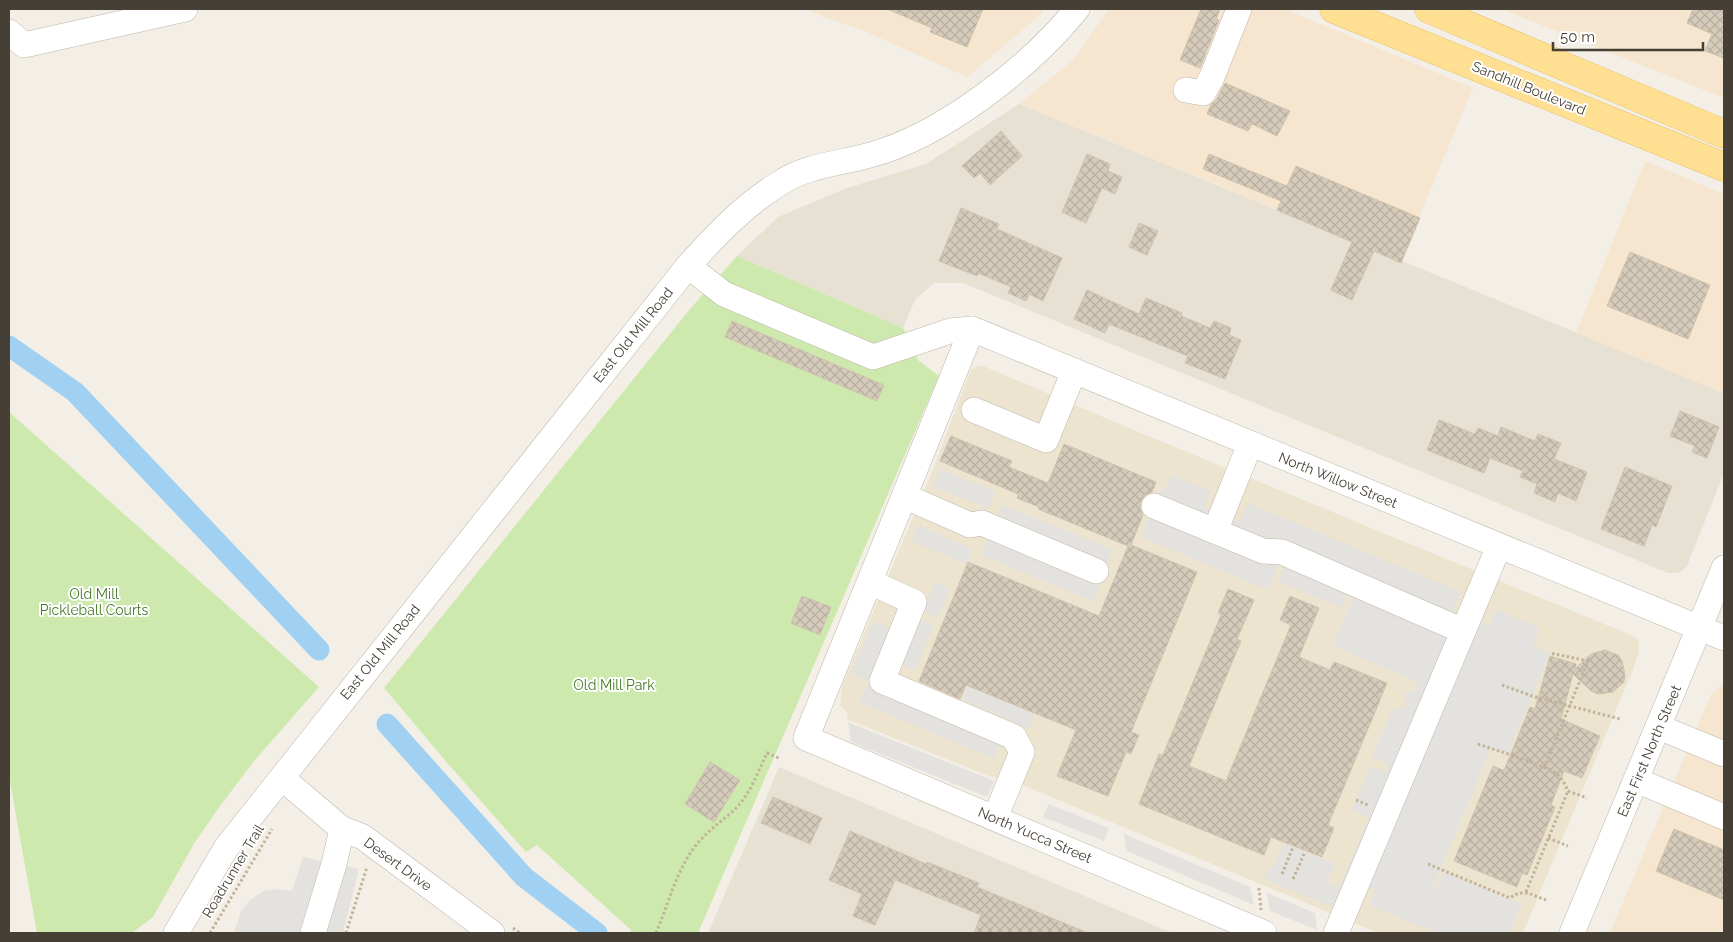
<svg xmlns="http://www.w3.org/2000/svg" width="1733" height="942" font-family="Raleway,sans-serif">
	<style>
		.residential { fill: #e7e1d4 }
		.commercial { fill: #f6e6d0 }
		.education { fill: #ede4cf }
		.park { fill: #cee9ad }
		.parking { fill: #e4e2de }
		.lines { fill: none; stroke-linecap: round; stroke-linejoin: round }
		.canal { stroke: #a0d1f2; stroke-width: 21 }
		.building { fill: url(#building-cross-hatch); stroke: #d0c3ae }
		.minor-casing { stroke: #bfb7a8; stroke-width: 26 }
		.major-casing { stroke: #e7be61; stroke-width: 29 }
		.path { stroke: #c1b399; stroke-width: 3; stroke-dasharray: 2.5 2.5; stroke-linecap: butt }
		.minor { stroke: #fff; stroke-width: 25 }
		.major { stroke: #ffe093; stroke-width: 28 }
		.labels { text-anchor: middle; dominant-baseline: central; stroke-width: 4; stroke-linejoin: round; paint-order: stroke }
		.street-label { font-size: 14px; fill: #463f35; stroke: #fff }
		.park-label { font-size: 14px; fill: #467a27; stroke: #fff }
	</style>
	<defs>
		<pattern id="building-cross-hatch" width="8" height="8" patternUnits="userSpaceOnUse" patternTransform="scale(1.25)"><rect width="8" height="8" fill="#d5cbbb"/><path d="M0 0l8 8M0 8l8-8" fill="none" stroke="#b8afa1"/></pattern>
	</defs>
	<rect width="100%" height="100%" fill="#f3efe6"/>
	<!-- residential -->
	<g class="residential">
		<polygon points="1019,104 1724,393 1724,473 1687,566 1679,573 1668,573 963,283 934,283 915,300 903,328 737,256 778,217 847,188 926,164"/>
		<polygon points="779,767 1172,933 708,933"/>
	</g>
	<!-- commercial -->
	<g class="commercial">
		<polygon points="803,9 1045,9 1037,18 967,77 869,33"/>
		<polygon points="1109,9 1285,9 1473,88 1401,260 1019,104 1073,60"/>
		<polygon points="1501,9 1724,9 1724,98"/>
		<polygon points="1645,161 1724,194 1724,393 1576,333"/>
		<polygon points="1724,685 1724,933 1610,933 1710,697 1718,687"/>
	</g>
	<!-- education -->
	<polygon class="education" points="981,365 1131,429 1631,635 1639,641 1639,652 1632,672 1523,933 1378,933 1020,784 989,776 846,719 848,714 840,705 842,686 932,472 971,369"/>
	<!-- park -->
	<g class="park">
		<polygon points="737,256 903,328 918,360 939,376 698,933 630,933 631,930 537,845 526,852 449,765 384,688 690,309"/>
		<polygon points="9,412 319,687 255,760 220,806 195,842 153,917 132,933 37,933 9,776"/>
	</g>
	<!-- parking -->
	<g class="parking">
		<polygon points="940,469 996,492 989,509 933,486"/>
		<polygon points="1171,475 1211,491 1204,508 1239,522 1248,503 1461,592 1453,611 1469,618 1489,626 1496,609 1540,628 1533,646 1550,653 1508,754 1491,748 1434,885 1437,887 1444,872 1522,904 1510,933 1436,933 1369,905 1375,890 1369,887 1357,917 1264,879 1269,868 1274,866 1284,843 1335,864 1327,883 1339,888 1369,818 1352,810 1370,766 1386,772 1389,764 1372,757 1392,710 1406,707 1404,693 1418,690 1416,681 1333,646 1354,595 1349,592 1342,608 1278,581 1284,566 1279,563 1268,590 1141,537 1162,487 1165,488"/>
		<polygon points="1002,505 1112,549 1106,565 996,520"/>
		<polygon points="917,525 973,549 966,564 911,541"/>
		<polygon points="988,538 1100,584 1093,601 981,555"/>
		<polygon points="935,582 950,588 938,617 923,611"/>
		<polygon points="920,620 934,625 915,670 901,664"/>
		<polygon points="873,621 890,628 868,681 851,674"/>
		<polygon points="968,684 1035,713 1029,729 962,699"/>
		<polygon points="866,686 1001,743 994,759 859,702"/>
		<polygon points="848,722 994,781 987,797 851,742"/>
		<polygon points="1049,804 1109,828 1104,841 1043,817"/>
		<polygon points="1124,834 1250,887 1254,905 1127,851"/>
		<polygon points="303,857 359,869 343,933 234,933 241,911 250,900 264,891 279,889 292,891"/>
		<polygon points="1267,893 1315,913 1317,930 1270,911"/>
	</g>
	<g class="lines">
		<!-- canal -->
		<g class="canal">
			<polyline points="9,346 75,392 319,650"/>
			<polyline points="387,724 524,877 597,933"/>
		</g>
	</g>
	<!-- building -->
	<g class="building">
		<polygon points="887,9 983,9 967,47 930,32 932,28"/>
		<polygon points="1201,9 1220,9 1216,19 1219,20 1200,68 1180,60"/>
		<polygon points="1693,9 1724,9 1724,58 1705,51 1712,34 1687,23"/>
		<polygon points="1225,83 1290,111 1277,136 1252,124 1248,131 1207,114 1211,104 1216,100"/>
		<polygon points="1001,131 1022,156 990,185 980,173 974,178 962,166"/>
		<polygon points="1087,154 1110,164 1108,171 1122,177 1115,194 1102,188 1086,223 1062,212"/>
		<polygon points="1209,154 1287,186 1296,166 1420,218 1401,263 1374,251 1352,300 1331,290 1352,242 1277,210 1281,201 1203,169"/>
		<polygon points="961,208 999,224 997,229 1062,258 1043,301 1029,294 1026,301 1008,293 1011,287 978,273 977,276 939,261"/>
		<polygon points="1139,223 1158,231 1147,255 1129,247"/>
		<polygon points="1630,252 1710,285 1688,339 1607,306"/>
		<polygon points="1087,290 1139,314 1146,298 1182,313 1181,316 1210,328 1214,321 1231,328 1229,335 1241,340 1225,379 1185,363 1188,356 1109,324 1105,333 1074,319"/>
		<polygon points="732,321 884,385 877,401 725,337"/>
		<polygon points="1680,411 1719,427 1707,458 1692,452 1695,446 1670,436"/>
		<polygon points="1439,420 1475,434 1478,428 1498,436 1501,427 1535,441 1538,434 1561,443 1554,459 1587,472 1576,501 1558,493 1555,502 1534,493 1537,484 1520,477 1523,471 1490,458 1484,473 1427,450"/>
		<polygon points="951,436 1012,461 1009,467 1048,483 1064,444 1156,482 1152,492 1145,495 1141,501 1140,508 1143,515 1131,545 1197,572 1131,732 1139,735 1131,754 1126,752 1108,796 1057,776 1076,730 966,685 960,699 919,681 968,562 1099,616 1128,546 1038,509 1039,507 1017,498 1018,494 940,461"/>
		<polygon points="1625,467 1672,486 1656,527 1652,525 1644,546 1601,529"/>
		<polygon points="1228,589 1254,600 1237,639 1241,641 1189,766 1226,781 1291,625 1280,620 1290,596 1319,608 1299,657 1330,670 1334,662 1387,683 1328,825 1334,828 1322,857 1271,837 1264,855 1139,804 1159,754 1163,755 1221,615 1218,613"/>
		<polygon points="802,596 831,607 820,635 791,623"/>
		<polygon points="1605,650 1618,655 1622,661 1625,675 1624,682 1613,692 1598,694 1591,691 1573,674 1561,719 1600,736 1582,778 1564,771 1551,805 1555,807 1527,875 1522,873 1517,887 1454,861 1493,766 1503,770 1505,768 1530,707 1535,709 1550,656 1576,664 1575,669 1591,654"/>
		<polygon points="710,762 740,780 714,822 685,804"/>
		<polygon points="773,797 822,818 810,844 761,823"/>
		<polygon points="1674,829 1724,850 1724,900 1656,871"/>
		<polygon points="850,831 926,864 927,862 979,883 977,887 1088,933 974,933 981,915 895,880 875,925 853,916 862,894 829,880"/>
	</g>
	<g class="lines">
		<defs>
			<g id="minor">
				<polyline points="9,32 24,45 185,9"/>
				<polyline points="1186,90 1203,93 1212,77 1239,9"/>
				<polyline points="688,266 724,294 873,357 950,331 972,329 1724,638"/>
				<polyline points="972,329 806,738 1264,933"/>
				<polyline points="974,410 1046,440 1074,371"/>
				<polyline points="904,496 970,525 982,523 1096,571"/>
				<polyline points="1154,506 1263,551 1282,552 1463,631"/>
				<polyline points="1215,531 1250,444"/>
				<polyline points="870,582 914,602 882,681 1014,737 1022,752 995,818"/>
				<polyline points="1659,727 1724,754"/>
				<polyline points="282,778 342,829 363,837 492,933"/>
				<polyline points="1636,780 1724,817"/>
				<path d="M176 933 226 848 688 266C715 236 744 205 780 183 807 165 839 164 870 155 942 136 1030 67 1077 9"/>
				<polyline points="313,933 334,864 342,829"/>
				<polyline points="1336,933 1499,546"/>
				<polyline points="1572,933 1724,568"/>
			</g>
			<g id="major">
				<polyline points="1334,9 1724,167"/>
				<polyline points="1429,9 1724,134"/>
			</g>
		</defs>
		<!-- minor casing -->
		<use href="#minor" class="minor-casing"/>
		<!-- major casing -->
		<use href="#major" class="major-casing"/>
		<!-- path -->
		<g class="path">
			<polyline points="1502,685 1532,696 1620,719"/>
			<path d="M1478 744C1500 752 1538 762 1557 774 1562 778 1565 785 1568 791L1587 798"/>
			<polyline points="1544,768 1588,661 1550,653"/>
			<polyline points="1356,800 1368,805"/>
			<polyline points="1548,838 1568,846"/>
			<path d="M1428 864 1510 898C1523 888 1532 895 1546 900"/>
			<polyline points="1282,874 1293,847"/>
			<polyline points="1293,879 1305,852"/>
			<polyline points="1259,888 1261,910"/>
			<polyline points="1526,892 1568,791"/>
			<polyline points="513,928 520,933"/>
			<polyline points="210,933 272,829"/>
			<polyline points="346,933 367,867"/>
			<path d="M656 933C668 905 675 875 693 849 704 834 718 824 732 812 749 797 757 774 767 753L779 758"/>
		</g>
		<!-- minor -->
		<use href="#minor" class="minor"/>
		<!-- major -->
		<use href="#major" class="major"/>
	</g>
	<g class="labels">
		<!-- street labels -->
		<g class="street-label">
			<text transform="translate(1529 88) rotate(22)">Sandhill Boulevard</text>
			<text transform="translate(633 335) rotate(-51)">East Old Mill Road</text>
			<text transform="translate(1338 480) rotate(22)">North Willow Street</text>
			<text transform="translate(380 652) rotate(-51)">East Old Mill Road</text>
			<text transform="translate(1649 751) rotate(-67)">East First North Street</text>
			<text transform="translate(1035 835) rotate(23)">North Yucca Street</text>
			<text transform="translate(398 864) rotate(36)">Desert Drive</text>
			<text transform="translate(233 871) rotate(-59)">Roadrunner Trail</text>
		</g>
		<!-- park labels -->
		<g class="park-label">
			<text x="94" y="594">Old Mill<tspan x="94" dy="16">Pickleball Courts</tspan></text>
			<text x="614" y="685">Old Mill Park</text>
		</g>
	</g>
	<!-- border -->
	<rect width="1733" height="942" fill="none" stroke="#463f35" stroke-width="20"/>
	<!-- scale -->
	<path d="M1553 42v8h150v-8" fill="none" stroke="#463f35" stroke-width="2.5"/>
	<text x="1560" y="42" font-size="15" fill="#463f35" stroke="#ffffff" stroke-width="4" paint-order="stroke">50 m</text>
</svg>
